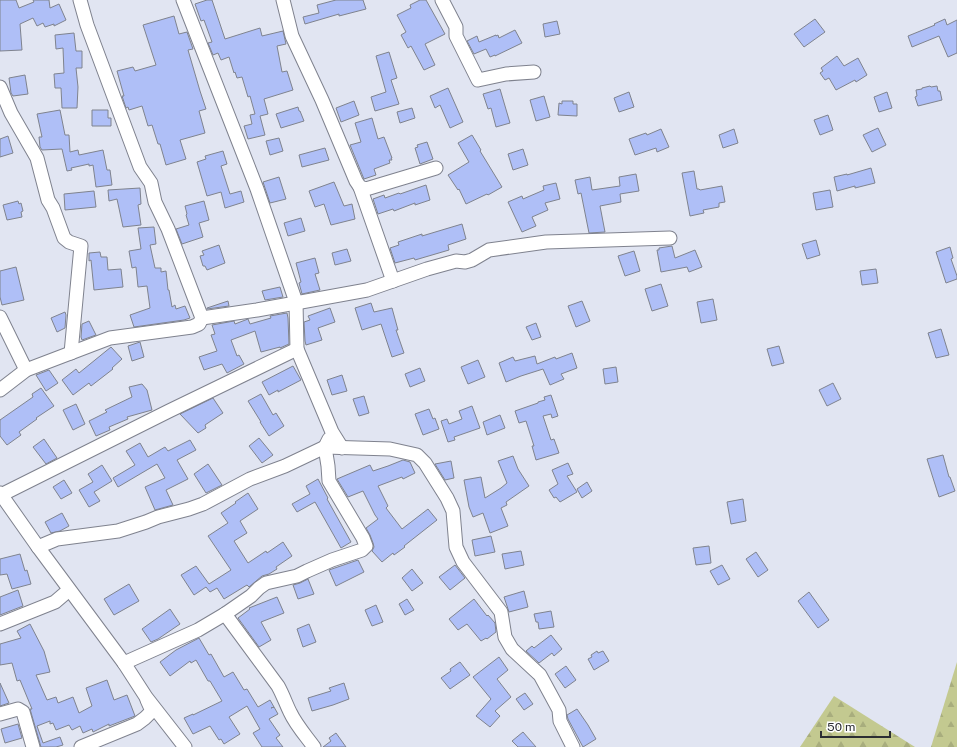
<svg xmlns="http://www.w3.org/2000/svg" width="957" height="747" font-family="'Public Sans',sans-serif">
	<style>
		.forest { fill: url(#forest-firs) }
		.building { fill: #afbff7; stroke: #7f838e }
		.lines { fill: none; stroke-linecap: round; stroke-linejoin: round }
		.minor-casing { stroke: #7f828e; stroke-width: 15 }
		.minor { stroke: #fff; stroke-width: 13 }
	</style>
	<defs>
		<pattern id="forest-firs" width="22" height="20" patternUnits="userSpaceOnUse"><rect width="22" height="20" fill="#c3c990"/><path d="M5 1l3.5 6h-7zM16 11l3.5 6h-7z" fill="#a8ad7d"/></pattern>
	</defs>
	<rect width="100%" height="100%" fill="#e1e5f2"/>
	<!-- forest -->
	<g class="forest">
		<polygon points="957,662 957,747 931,747"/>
		<polygon points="834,696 915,747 800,747"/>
	</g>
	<!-- building -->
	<g class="building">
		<polygon points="0,0 16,0 19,8 34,2 33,0 49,0 50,8 59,4 66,20 54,26 54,24 45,27 43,23 37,26 33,18 20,24 22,50 0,51"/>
		<polygon points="207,0 212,0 225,39 260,28 262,36 283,31 286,44 277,46 282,72 287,71 293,90 264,99 268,114 260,116 265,135 248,139 244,126 252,124 250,115 255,114 250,96 248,97 242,77 237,78 235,72 234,73 229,57 221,60 218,53 213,55 208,43 212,42 204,20 201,21 195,4"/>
		<polygon points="336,0 363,0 366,9 339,16 339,14 305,24 303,17 319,13 317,5"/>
		<polygon points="420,0 426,0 445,34 425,44 435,65 424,70 411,46 408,48 401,35 406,32 397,15 411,8 410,5"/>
		<polygon points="174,16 179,34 187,32 193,49 188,50 200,91 206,109 199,111 205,133 180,140 186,159 166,165 160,144 158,144 152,125 148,126 142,106 129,110 128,107 126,108 122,96 124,96 117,71 133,67 135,71 156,65 143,25"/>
		<polygon points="815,19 825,32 804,47 794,34"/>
		<polygon points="945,19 947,25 957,20 957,53 948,57 939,36 912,47 908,36 935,25 934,24"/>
		<polygon points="557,21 560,34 545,37 543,24"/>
		<polygon points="515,30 522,43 495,56 495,55 490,57 486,49 474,54 467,41 477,36 479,42 496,35 496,36 498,35 499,38"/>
		<polygon points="74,33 76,51 82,51 82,68 76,68 78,87 77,108 62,108 61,88 55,88 54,74 64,73 63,48 56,49 55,35"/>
		<polygon points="389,52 397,78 391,80 399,104 375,111 371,97 386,92 376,56"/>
		<polygon points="837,56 844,66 858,58 867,75 856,82 855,80 836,90 829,78 825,80 820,73 823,71 821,68"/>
		<polygon points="25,75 28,94 13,96 11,93 9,78"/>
		<polygon points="930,86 931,87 937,86 938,91 940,91 942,100 918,106 915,97 917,96 916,90 922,89 922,88"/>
		<polygon points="448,88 463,122 450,128 440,105 435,108 430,96"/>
		<polygon points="500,89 510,123 496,127 491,108 488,109 483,94"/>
		<polygon points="629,92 634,107 619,112 614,98"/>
		<polygon points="887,92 892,108 879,112 874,97"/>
		<polygon points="544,96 550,117 536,121 530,100"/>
		<polygon points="354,101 359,115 341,122 336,108"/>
		<polygon points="562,101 573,101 573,104 577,104 577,116 558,115 559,103 562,104"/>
		<polygon points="298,107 299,111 300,111 304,121 281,128 276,114"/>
		<polygon points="412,108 415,118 400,123 397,112"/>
		<polygon points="60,110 65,135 69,135 70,152 78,150 79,155 103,150 107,170 110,170 112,185 96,187 93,165 89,166 89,164 71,168 72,170 67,171 62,149 42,150 40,147 39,137 42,137 37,114"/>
		<polygon points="92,110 108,110 108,118 111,118 111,126 92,126"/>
		<polygon points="828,115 833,130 820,135 814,120"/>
		<polygon points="372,118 378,139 384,137 392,158 391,158 392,160 389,160 390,163 374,169 376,175 364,179 350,145 361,142 355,123"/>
		<polygon points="878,128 886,145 872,152 863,135"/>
		<polygon points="661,129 669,147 657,152 656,148 635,155 629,139 646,133 647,135"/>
		<polygon points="734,129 738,143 723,148 719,135"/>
		<polygon points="472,135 481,150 480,151 502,187 488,195 487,194 466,204 459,189 458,190 448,175 469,162 458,143"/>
		<polygon points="8,136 13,153 0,157 0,139"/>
		<polygon points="279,138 283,151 270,155 266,141"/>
		<polygon points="427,142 433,159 420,164 415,148 418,147 417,145"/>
		<polygon points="325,148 329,160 302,167 299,155"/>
		<polygon points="523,149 528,165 513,170 508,154"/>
		<polygon points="223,151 227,164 221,166 230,194 241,191 244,202 225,208 221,192 207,196 197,162 206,159 205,156"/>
		<polygon points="871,168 875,183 855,188 855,186 837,191 834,177 847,174 847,175"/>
		<polygon points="694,171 697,189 699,189 700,190 722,186 725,202 719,203 719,207 703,210 704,213 690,216 682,173"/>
		<polygon points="636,174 639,191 620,194 621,202 600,206 605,232 589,233 581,193 578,194 575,180 590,177 592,190 620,186 619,177"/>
		<polygon points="279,177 286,199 270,203 263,182"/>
		<polygon points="334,182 344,206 352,204 355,219 331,225 324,204 315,207 309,191"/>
		<polygon points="556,183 560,199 545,203 548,210 532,217 536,226 522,232 508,202 522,196 523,199 544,190 543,186"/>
		<polygon points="426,185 430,200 415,205 415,203 394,211 393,209 378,214 373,199 384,195 385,198 399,193 400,194"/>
		<polygon points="140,188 141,204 138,205 141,225 123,227 117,199 109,201 108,190"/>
		<polygon points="830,190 833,207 816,210 813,193"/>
		<polygon points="94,191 96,207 65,210 64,194"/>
		<polygon points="18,201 19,204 21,203 23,211 21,212 22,217 7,220 3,205"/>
		<polygon points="204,201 209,220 199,223 203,237 182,244 176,229 189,225 186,215 187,214 185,206"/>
		<polygon points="301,218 305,231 288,236 284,223"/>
		<polygon points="462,224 466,239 448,245 449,250 415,260 414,258 395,263 390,248 399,245 398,242 422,234 422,236"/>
		<polygon points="154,227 156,244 150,245 155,268 161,268 161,272 166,271 168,290 169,290 172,307 175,305 176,309 185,306 190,318 184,320 134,327 130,315 150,308 147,286 138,287 136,267 132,268 129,251 141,249 138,228"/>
		<polygon points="816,240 820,255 807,259 802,244"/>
		<polygon points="219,245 225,263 207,270 205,266 203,266 200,256 204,255 202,251"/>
		<polygon points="672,246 675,258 695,250 702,267 689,272 687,267 661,272 657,250 659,250 659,248"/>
		<polygon points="950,247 953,258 951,259 957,276 957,279 946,283 936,252"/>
		<polygon points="347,249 351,261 335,265 332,253"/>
		<polygon points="634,251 640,271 625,276 618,256"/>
		<polygon points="100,252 101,257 107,257 108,270 121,269 123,287 94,290 91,260 89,261 89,253"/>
		<polygon points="315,258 319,273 315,274 320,290 302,294 299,283 301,282 296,263"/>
		<polygon points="16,267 24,300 2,305 0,297 0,271"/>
		<polygon points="876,269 878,283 862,285 860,271"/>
		<polygon points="661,284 668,306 652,311 645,289"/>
		<polygon points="280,287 283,297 265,300 262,291"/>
		<polygon points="713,299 717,320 701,323 697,302"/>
		<polygon points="228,301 229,306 207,309 207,308"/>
		<polygon points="582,301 590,321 576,327 568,306"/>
		<polygon points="371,303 374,312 392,308 398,330 396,330 404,353 392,357 381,324 362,330 355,308"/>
		<polygon points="330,308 335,322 318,328 322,340 306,345 305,341 304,322 310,320 308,316"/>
		<polygon points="65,312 66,315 65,328 57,332 51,318"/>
		<polygon points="287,313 288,318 289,344 280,348 280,347 261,352 255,331 231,340 237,356 239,355 244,364 227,373 222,364 204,370 199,357 217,351 211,335 215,334 212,325 234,321 235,324 248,319 250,324 271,318 270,316"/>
		<polygon points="89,321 96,335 82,340 81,337 82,324"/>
		<polygon points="536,323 541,337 532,340 526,327"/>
		<polygon points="941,329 949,355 936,358 928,333"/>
		<polygon points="140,342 144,357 132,361 128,346"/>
		<polygon points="779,346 784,363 772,366 767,349"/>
		<polygon points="111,347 122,359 112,368 113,369 91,386 89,383 73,395 62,380 76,369 79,373"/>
		<polygon points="572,353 577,368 561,374 564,379 550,385 543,369 521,376 506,382 499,363 513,357 515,361 535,356 537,364 555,357 556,359"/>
		<polygon points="478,360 485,377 468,384 461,367"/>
		<polygon points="293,366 301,380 278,392 278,390 269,395 262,382"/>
		<polygon points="616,367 618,382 605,384 603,369"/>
		<polygon points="420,368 425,381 410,387 405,374"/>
		<polygon points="49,370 58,383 46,391 36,375"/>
		<polygon points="342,375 347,391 332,395 327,380"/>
		<polygon points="833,383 841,399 827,406 819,390"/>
		<polygon points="142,384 147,390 152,410 127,417 128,419 109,427 110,430 96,436 89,421 107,412 105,410 132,397 129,387"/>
		<polygon points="41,388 54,406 36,418 37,419 19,432 21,435 7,445 0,436 0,420 33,397 32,394"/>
		<polygon points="261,394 273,415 276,413 284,426 269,436 260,422 261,422 248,401"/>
		<polygon points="551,395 558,416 552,418 551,414 543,416 551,440 554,439 559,453 536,460 532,446 534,446 526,421 519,423 515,411 538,403 538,402 545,400 544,397"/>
		<polygon points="364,396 369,413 359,416 353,399"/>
		<polygon points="213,398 223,413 205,425 206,428 198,433 180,414"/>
		<polygon points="76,404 85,424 73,430 63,410"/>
		<polygon points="472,406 480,428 454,437 455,440 448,442 441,421 447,419 449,424 462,419 459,411"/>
		<polygon points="429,409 433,419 435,418 439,429 423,435 415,414"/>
		<polygon points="500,415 505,428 487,435 483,422"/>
		<polygon points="259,438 273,455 262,463 249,446"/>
		<polygon points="44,439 57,458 46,464 33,447"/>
		<polygon points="190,440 196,450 177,460 188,479 166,490 173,505 155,510 145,487 165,478 157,464 118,487 113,478 135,465 126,451 140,443 148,457 165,447 168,451"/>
		<polygon points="943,455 949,477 950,477 955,491 939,497 927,459"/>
		<polygon points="513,456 518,469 529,486 506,502 507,505 501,508 508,526 490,533 483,513 473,517 469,507 464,480 481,477 485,498 501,488 507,483 498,461"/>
		<polygon points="403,460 410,462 415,473 403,479 402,477 378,486 388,506 386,508 402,529 428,509 437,520 404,546 405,547 394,555 393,553 382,562 372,551 374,547 373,543 370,535 366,528 378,519 375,515 363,491 348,497 337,479 370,465 373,471 388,466"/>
		<polygon points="451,461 454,478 445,480 435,464"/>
		<polygon points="568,463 573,474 567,476 577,492 560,502 556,497 554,498 549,490 558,484 552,470"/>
		<polygon points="208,464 222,485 206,493 194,474"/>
		<polygon points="102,465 112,481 94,492 100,501 89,507 79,490 93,482 88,474"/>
		<polygon points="318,479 328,498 327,499 351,542 341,548 315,502 297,512 292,504 310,494 306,486"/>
		<polygon points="64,480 72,493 61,499 53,487"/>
		<polygon points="587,482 592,491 582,498 577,489"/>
		<polygon points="248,493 258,509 240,521 247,533 234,541 248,563 266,551 267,553 283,542 292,556 276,567 277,569 269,574 262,576 249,587 247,585 224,599 217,588 210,592 206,587 194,595 181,575 196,566 209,584 231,570 208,536 228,523 221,513 236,503 235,502"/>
		<polygon points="743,499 746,521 731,524 727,502"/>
		<polygon points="62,513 69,526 60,531 51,533 45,522"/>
		<polygon points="491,536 495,552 475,556 472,540"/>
		<polygon points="709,546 711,563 696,565 693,548"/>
		<polygon points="521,551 524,565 505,569 502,554"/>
		<polygon points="756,552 768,570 758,577 746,559"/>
		<polygon points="20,554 25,571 27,570 31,584 12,589 7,574 0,575 0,559"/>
		<polygon points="358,560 364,572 336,586 329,570"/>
		<polygon points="455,565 465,578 450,590 439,577"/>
		<polygon points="722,565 730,579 718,585 710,571"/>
		<polygon points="412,569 423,583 412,591 402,578"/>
		<polygon points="308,579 314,594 298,599 293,585 300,583"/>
		<polygon points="129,584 139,601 114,615 104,599"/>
		<polygon points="18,590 23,606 0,615 0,597"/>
		<polygon points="524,591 528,607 509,612 504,597"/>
		<polygon points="809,592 829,620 818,628 798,601"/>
		<polygon points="277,597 284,613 261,622 271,640 259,647 238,618 250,609 249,608"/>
		<polygon points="407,599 414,610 405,615 399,604"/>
		<polygon points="474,599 487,616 488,615 495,623 496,632 487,639 486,638 481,641 467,624 458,630 449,619"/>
		<polygon points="376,605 383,622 372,626 365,610"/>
		<polygon points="170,609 180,624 158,639 151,642 142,629"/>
		<polygon points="551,611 554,627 539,629 538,622 536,622 534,614"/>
		<polygon points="30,624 44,651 50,672 36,675 47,700 56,697 58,703 73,697 79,713 92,706 86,688 107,680 114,700 127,695 135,716 109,726 109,724 93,732 92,729 83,733 80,726 72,730 69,725 56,730 53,723 50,724 50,721 37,726 43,743 60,737 63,745 56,747 41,747 30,709 32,709 20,680 17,681 12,663 0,665 0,644 21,638 17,631"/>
		<polygon points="309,624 316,642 303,647 297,629"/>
		<polygon points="551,635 562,649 554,656 552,653 539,663 526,651 532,646 534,648"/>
		<polygon points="199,638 209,655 211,654 224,677 233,672 244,690 247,689 258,707 270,700 274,707 271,708 274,707 278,714 269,719 280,735 276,738 283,747 262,747 253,733 260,729 247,706 229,717 240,734 224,744 221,739 219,740 210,726 193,734 184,718 193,714 193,715 222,701 210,681 208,681 196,660 191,663 190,661 170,676 160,662 176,650"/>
		<polygon points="597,651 598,653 603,651 609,661 594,670 588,659 592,657 591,655"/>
		<polygon points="499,657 508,670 497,679 511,697 495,711 500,716 490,727 476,716 491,699 473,677"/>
		<polygon points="460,662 470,675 450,689 441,678 451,671 450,669"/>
		<polygon points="566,666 576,680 565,688 555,674"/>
		<polygon points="0,683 9,703 0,706"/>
		<polygon points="344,683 349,699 333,705 312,711 308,698 331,691 329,688"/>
		<polygon points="525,693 533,704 524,710 516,699"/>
		<polygon points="577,709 588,725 596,739 583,747 568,719 567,715"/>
		<polygon points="18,724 22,738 5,743 1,729"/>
		<polygon points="523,732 536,747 518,747 512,741"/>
		<polygon points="336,733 346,747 323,747 331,741 329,738"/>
	</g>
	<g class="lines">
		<defs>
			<g id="minor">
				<polyline points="183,0 257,189 296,302 297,349 332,432 342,448"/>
				<polyline points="283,0 292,36 322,100 356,181 360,187 366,189 436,168"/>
				<polyline points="442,0 456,27 456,36 478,80 506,74 534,72"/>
				<polyline points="0,87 11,113 37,158 48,200 53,208 64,238 69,242 81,246 71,353"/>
				<polyline points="360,187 393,281"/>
				<polyline points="0,317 26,370"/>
				<polyline points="202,318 257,310 367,290 427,269 456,261 465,262 472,260 489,250 546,242 670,238"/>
				<polyline points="0,390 26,370 110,338 192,327 199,324 202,318 168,229 155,202 151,183 140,167 87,25 80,0"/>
				<polyline points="0,493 38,547 124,663 146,697 185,747"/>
				<polyline points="1,495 169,411 297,349"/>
				<polyline points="38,547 57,539 118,531 146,522 158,517 189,509 203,504 250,479 285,466 325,447 390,449 417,455 425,463 447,498 453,511 456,547 463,562 501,612 505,637 512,649 540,675 559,710 560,721 573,747"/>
				<path d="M225 614 278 686C283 695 286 704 290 712 296 725 306 736 314 747"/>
				<polyline points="0,624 55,602 69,590"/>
				<polyline points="124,663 198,630 225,614 251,596 259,588 266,583 297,576 307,571 332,560 362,550 366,546 363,538 329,481 328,466 325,447 329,439"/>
				<polyline points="0,714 18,709 23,712 33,747"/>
				<polyline points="81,747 137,724 145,718 152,711 147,700"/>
			</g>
		</defs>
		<!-- minor casing -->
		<use href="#minor" class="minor-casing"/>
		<!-- minor -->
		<use href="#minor" class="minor"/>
	</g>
	<!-- scale -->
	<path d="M821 731v6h69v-6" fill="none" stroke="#2c2e33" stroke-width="2"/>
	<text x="827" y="731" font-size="12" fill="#2c2e33" stroke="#ffffff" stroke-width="3" paint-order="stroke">50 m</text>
</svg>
